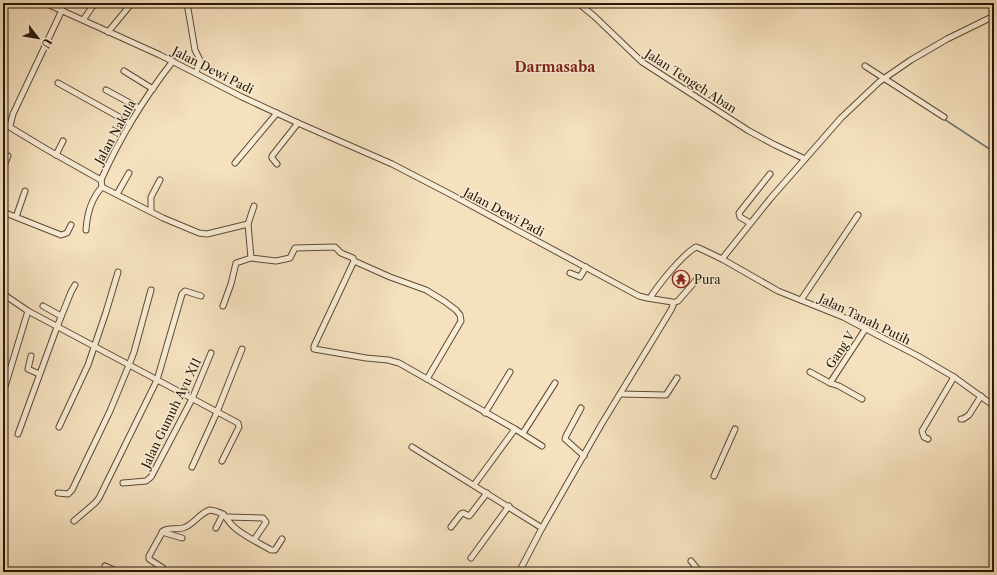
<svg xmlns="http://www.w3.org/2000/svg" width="997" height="575" font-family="'Libre Caslon Text',serif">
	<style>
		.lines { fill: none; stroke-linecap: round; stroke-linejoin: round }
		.stream { stroke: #707973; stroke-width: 1.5 }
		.minor-casing { stroke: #5c4a36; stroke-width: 7 }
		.minor { stroke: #f8ecd5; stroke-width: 5 }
		.labels { text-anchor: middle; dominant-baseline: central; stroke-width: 3; stroke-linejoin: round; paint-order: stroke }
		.street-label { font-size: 12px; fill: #291708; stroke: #f8ecd5 }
		.poi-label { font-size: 12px; fill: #291708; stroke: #f8ecd5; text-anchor: start }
		.quarter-label { font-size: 14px; font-weight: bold; fill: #7a1f14; stroke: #f8ecd5 }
	</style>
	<rect width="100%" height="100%" fill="#f5e1be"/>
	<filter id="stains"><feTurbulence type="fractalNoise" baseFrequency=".005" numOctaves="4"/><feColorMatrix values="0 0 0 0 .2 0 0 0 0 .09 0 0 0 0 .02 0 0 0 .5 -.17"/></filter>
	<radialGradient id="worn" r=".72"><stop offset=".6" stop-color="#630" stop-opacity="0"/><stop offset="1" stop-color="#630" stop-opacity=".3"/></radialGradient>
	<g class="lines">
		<!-- stream -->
		<g class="stream">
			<polyline points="870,72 880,79"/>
			<polyline points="944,119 994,152"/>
		</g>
		<defs>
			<g id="minor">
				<polyline points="45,3 160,55 242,97 298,123 392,164 448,193 639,296 647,298 672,302 673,306 671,310 601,425 542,528 519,572"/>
				<polyline points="187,3 195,50 200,60 196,73"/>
				<polyline points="578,3 594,16 642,62 749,131 775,145 805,159"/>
				<polyline points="83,20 95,3"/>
				<polyline points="108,32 132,3"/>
				<polyline points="865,66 944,117"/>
				<polyline points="124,71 153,89"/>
				<polyline points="58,83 130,123"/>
				<polyline points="106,90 139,108"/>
				<polyline points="3,123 46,149 101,180"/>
				<polyline points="10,126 13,114 62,10"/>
				<polyline points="56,155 63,141"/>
				<polyline points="235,163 277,113"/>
				<polyline points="277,164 272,158 272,156 298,123"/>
				<polyline points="3,168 8,156"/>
				<polyline points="101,180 102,187 163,218 199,233 207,234 248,224 251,258 276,261 290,258 295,248 335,247 341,253 353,258 354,261 390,277 426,290 444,301 456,310 460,315 461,321 427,379"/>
				<path d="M101 180C120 137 144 98 173 61"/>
				<polyline points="117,194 129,173"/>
				<polyline points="151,211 151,197 160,180"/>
				<polyline points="3,212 61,235 67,233 71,225"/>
				<polyline points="16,217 25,191"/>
				<polyline points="750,223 740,217 739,213 770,174"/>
				<polyline points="248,224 254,206"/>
				<path d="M86 230C87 213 91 199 102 187"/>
				<polyline points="722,259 770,199 841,118 879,82 911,60 947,39 994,16"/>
				<polyline points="354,261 314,346 314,349 366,358 388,360 399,363 515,429 474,485"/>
				<polyline points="570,273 580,277 586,267"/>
				<polyline points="3,294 28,311 238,423 239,427 222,461"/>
				<path d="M650 298C659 284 682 255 696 247L699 248 722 259 778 291 843 317 885 339 918 356 954 377 994 406"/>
				<polyline points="801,300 858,215"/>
				<polyline points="673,303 678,301 698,278"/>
				<polyline points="43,306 61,316"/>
				<polyline points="223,306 231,284 236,263 251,258"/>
				<polyline points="31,356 28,369 39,374"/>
				<polyline points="810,372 830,383 866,328"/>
				<polyline points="830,383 839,386 862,399"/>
				<polyline points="3,393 28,311"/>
				<polyline points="620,394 666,395 677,378"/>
				<polyline points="581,408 566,436 565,439 584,456"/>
				<polyline points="485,413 510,372"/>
				<polyline points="961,419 963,419 969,415 981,396"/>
				<polyline points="59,427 88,365 106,312 118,272"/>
				<polyline points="515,429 542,446"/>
				<polyline points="523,433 555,383"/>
				<polyline points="18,434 57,327 71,292 75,285"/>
				<polyline points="928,439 924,437 922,431 954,377"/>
				<polyline points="412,447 542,528"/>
				<polyline points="192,467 217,412 242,349"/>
				<polyline points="714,476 735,429"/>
				<polyline points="123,483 146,481 151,477 192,399 211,353"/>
				<polyline points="58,493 68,494 72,490 110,411 129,365 134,352 151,290"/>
				<polyline points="226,517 263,518 266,522 254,540"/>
				<polyline points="74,521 95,503 99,498 157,380 182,294 185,291 201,296"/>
				<polyline points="451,527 461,514 463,513 469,516 470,515 487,493"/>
				<polyline points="216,528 223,514"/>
				<polyline points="162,532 182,538"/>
				<polyline points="471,558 509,506"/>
				<polyline points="691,561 700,572"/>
				<polyline points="105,566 118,572"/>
				<path d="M165 572 163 568 149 559V556L163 531C169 527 176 530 183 528 194 525 199 513 210 510 229 513 224 519 235 528 246 537 259 543 271 550H275L282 539"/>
			</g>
		</defs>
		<!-- minor casing -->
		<use href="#minor" class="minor-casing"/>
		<!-- minor -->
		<use href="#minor" class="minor"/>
	</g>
	<!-- icons -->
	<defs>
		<symbol id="temple-ring" viewBox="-11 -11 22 22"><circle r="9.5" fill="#f8ecd5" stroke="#8f2418" stroke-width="1.5"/><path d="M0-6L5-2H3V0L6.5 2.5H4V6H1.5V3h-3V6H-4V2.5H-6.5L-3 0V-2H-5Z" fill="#8f2418"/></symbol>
	</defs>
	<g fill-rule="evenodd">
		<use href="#temple-ring" x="671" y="269" width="20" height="20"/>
	</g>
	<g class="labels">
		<!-- street labels -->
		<g class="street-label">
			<text transform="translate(213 70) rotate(27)">Jalan Dewi Padi</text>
			<text transform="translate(691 81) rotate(33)">Jalan Tengeh Aban</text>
			<text transform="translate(115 132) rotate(-61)">Jalan Nakula</text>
			<text transform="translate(504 212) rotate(28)">Jalan Dewi Padi</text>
			<text transform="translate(865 319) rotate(26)">Jalan Tanah Putih</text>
			<text transform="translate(840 350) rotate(-56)">Gang V</text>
			<text transform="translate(171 413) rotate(-64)">Jalan Gumuh Ayu XII</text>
		</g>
		<!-- poi labels -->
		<g class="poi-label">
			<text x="694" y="279">Pura</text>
		</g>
		<!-- quarter labels -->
		<g class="quarter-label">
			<text x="555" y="67">Darmasaba</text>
		</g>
	</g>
	<!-- margin -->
	<rect width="997" height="575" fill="none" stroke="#f5e1be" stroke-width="16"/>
	<rect x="4" y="4" width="989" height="567" fill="none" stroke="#291708" stroke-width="2"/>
	<rect x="8" y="8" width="981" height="559" fill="none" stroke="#291708"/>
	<!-- north arrow -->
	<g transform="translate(38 38) rotate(121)" stroke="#f8ecd5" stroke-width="3" paint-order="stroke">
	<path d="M0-3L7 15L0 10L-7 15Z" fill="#291708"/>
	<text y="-6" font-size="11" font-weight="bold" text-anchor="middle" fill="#291708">U</text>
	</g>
	<rect width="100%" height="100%" filter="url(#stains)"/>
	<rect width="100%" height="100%" fill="url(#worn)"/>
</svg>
